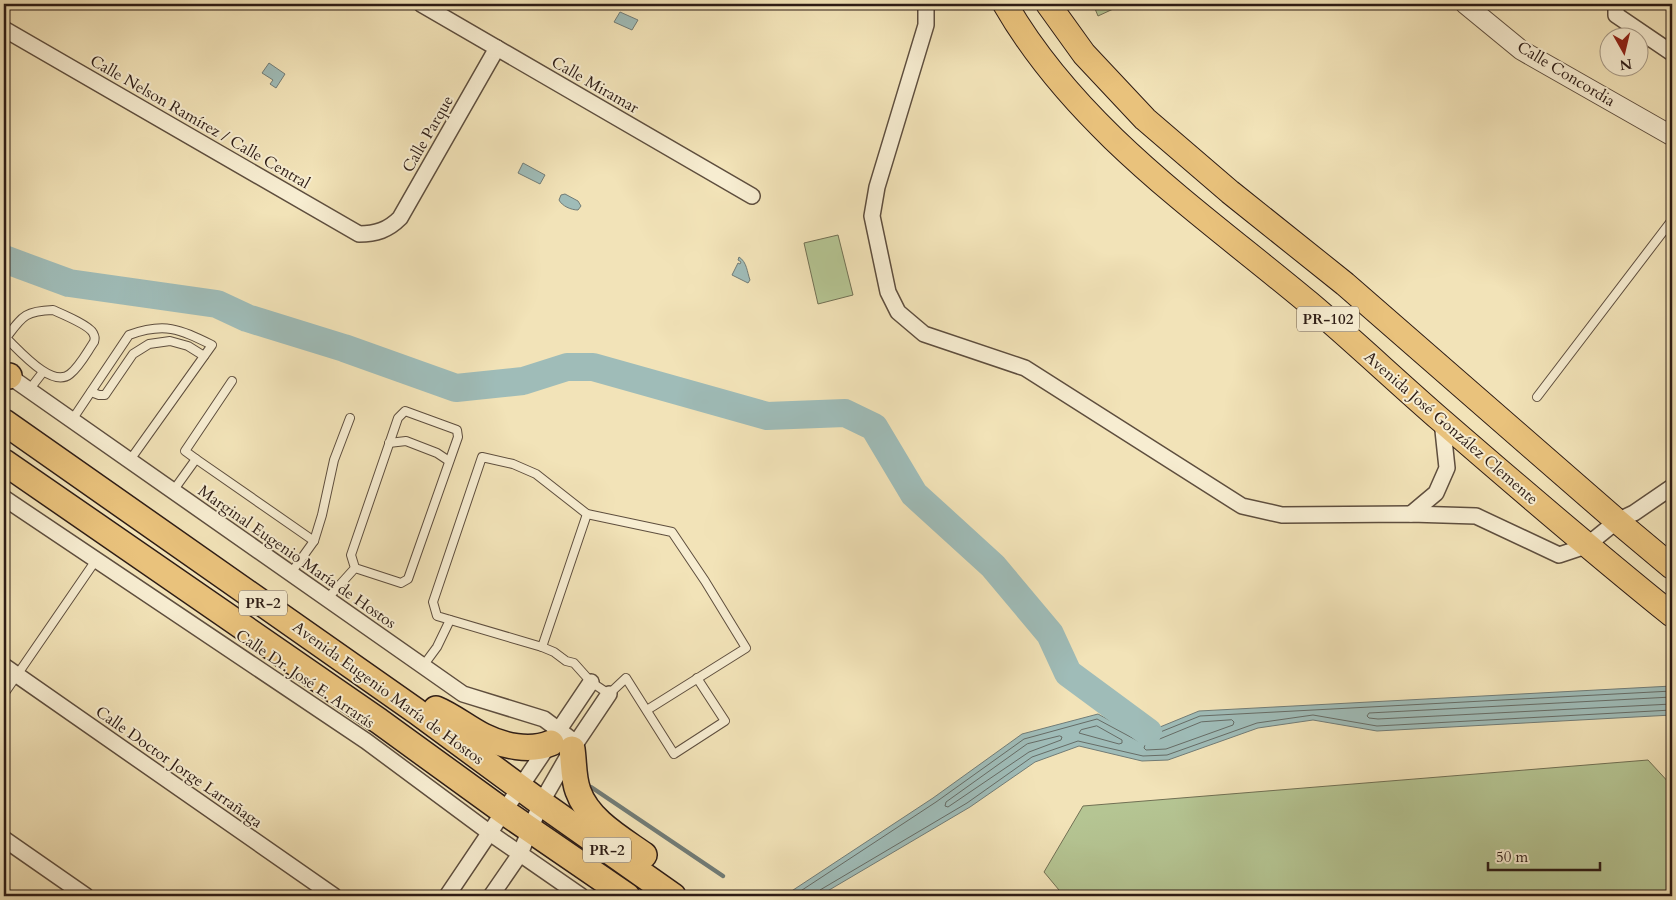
<svg xmlns="http://www.w3.org/2000/svg" width="1676" height="900" font-family="Cardo,serif">
	<style>
		.green { fill: #b5c593; stroke: #717054 }
		.water { fill: #9fbcb8; stroke: #717c77 }
		.lines { fill: none; stroke-linecap: round; stroke-linejoin: round }
		.shore { stroke: #666c66; stroke-width: 1 }
		.stream { stroke: #717c77; stroke-width: 4.5 }
		.river { stroke: #9fbcb8; stroke-width: 28 }
		.service-casing { stroke: #5e4e3e; stroke-width: 10 }
		.minor-casing { stroke: #5e4e3e; stroke-width: 18 }
		.tertiary-casing { stroke: #5e4e3e; stroke-width: 21 }
		.primary-casing { stroke: #2d1c15; stroke-width: 26 }
		.trunk-casing { stroke: #2d1c15; stroke-width: 28 }
		.service { stroke: #f7edd1; stroke-width: 8 }
		.minor { stroke: #f7edd1; stroke-width: 15 }
		.tertiary { stroke: #f7edd1; stroke-width: 19 }
		.primary { stroke: #e9c27c; stroke-width: 24 }
		.trunk { stroke: #e9c27c; stroke-width: 25 }
		.labels { text-anchor: middle; dominant-baseline: central; stroke-width: 4; stroke-linejoin: round; paint-order: stroke }
		.shield { fill: #f7edd1; stroke: #6a5b4d; stroke-width: 1 }
		.shield-label { font-size: 15px; font-weight: bold; fill: #2d1c15 }
		.street-label { font-size: 16px; fill: #2d1c15; stroke: #f7edd1 }
	</style>
	<rect width="100%" height="100%" fill="#f2e3b8"/>
	<filter id="stains"><feTurbulence type="fractalNoise" baseFrequency=".004" numOctaves="4"/><feColorMatrix values="0 0 0 0 .2 0 0 0 0 .09 0 0 0 0 .02 0 0 0 .5 -.17"/></filter>
	<radialGradient id="worn" r=".72"><stop offset=".6" stop-color="#630" stop-opacity="0"/><stop offset="1" stop-color="#630" stop-opacity=".3"/></radialGradient>
	<!-- green -->
	<g class="green">
		<polygon points="1093,4 1124,4 1098,16"/>
		<polygon points="838,235 853,295 818,304 804,243"/>
		<polygon points="1648,760 1672,786 1672,896 1064,896 1044,872 1083,806"/>
	</g>
	<!-- water -->
	<g class="water">
		<polygon points="620,12 638,20 632,30 614,22"/>
		<polygon points="269,63 285,74 276,88 270,84 273,80 262,73"/>
		<polygon points="523,163 545,175 540,184 518,173"/>
		<path d="M565 194 578 201 581 206 578 210C571 210 562 206 559 200L561 195Z"/>
		<path d="M739 257C747 262 747 272 750 280L748 283 732 275 738 263 740 264 741 262 738 260Z"/>
		<polygon points="1672,686 1672,715 1377,731 1313,720 1258,728 1168,760 1142,761 1079,746 1035,762 970,807 819,896 784,896 933,798 1022,734 1098,714 1138,736 1199,711"/>
	</g>
	<g class="lines">
		<!-- shore -->
		<g class="shore">
			<polyline points="1672,697 1369,713 1367,716 1369,718 1378,719 1672,704"/>
			<polygon points="1232,720 1234,722 1233,725 1166,749 1146,750 1144,748 1145,745 1201,722"/>
			<polygon points="1097,726 1122,740 1122,743 1119,744 1079,733 1081,730"/>
			<polygon points="1060,736 1062,737 1061,740 1029,752 948,807 945,806 946,802 1027,744"/>
			<polyline points="793,896 936,802 1024,739 1097,719 1138,741 1200,716 1672,691"/>
			<polyline points="817,896 820,890 967,803 1032,757 1078,741 1143,756 1167,755 1257,723 1313,715 1377,726 1672,710"/>
		</g>
		<!-- stream -->
		<polyline class="stream" points="591,787 723,876"/>
		<!-- river -->
		<polyline class="river" points="4,259 69,283 217,304 247,318 344,348 456,388 523,381 567,367 593,367 767,416 845,413 874,427 914,494 993,566 1050,634 1068,673 1148,732"/>
		<defs>
			<g id="service">
				<path d="M53 310C62 314 89 325 93 333 95 337 95 338 94 342 87 352 80 366 70 374 52 389 19 350 6 338 22 317 24 311 53 310Z"/>
				<polyline points="29,390 43,372"/>
				<polyline points="91,392 99,395 105,395 133,354 149,344 170,341 188,346 204,356"/>
				<polyline points="1537,397 1672,220"/>
				<path d="M72 420 129 335C165 322 179 329 212 345L130 460"/>
				<polyline points="389,443 406,441 437,453 449,461"/>
				<polyline points="196,459 314,541 291,573"/>
				<polyline points="173,491 196,459 185,451 232,381"/>
				<polyline points="587,514 542,647 554,652 566,661 574,663 591,682 609,694 626,678 674,754 725,721 697,678"/>
				<polyline points="314,541 322,515 334,460 350,418"/>
				<polyline points="327,599 355,568 401,583 408,579 458,437 457,430 405,411 398,418 351,555 355,568"/>
				<polyline points="542,647 437,616 433,602 482,457 513,464 536,474 587,514 672,532 705,581 746,648 647,710"/>
				<polyline points="423,666 437,647 450,620"/>
				<polyline points="4,694 96,560"/>
			</g>
			<g id="minor">
				<polyline points="421,4 752,196"/>
				<polyline points="926,4 926,25 877,187 872,216 888,292 898,312 924,334 1025,368 1242,506 1282,515 1411,514 1476,516 1559,555 1586,546 1617,521 1634,513 1672,487"/>
				<polyline points="1616,4 1616,15 1672,53"/>
				<path d="M4 29 359 234C376 234 388 230 400 218L497 48"/>
				<polyline points="9,376 463,694 544,719 576,743"/>
				<polyline points="4,498 366,741 490,833 581,896"/>
				<polyline points="1411,514 1436,493 1447,468 1442,421"/>
				<polyline points="4,666 334,896"/>
				<polyline points="4,839 86,896"/>
				<polyline points="447,896 591,682"/>
				<polyline points="491,896 520,854 541,803 572,749 609,694"/>
			</g>
			<polyline id="tertiary" points="1465,4 1521,50 1672,136"/>
			<g id="primary">
				<path d="M1005 4C1077 129 1200 212 1309 303 1354 341 1397 382 1442 421 1518 487 1594 552 1672 615"/>
				<polyline points="1048,4 1084,54 1145,119 1230,192 1345,284 1617,521 1672,567"/>
			</g>
			<g id="trunk">
				<polyline points="4,376 9,376"/>
				<polyline points="4,422 416,711 541,803 673,896"/>
				<polyline points="4,462 379,721 503,811 627,896"/>
				<path d="M436 709C453 716 467 728 483 736 503 746 530 752 551 743"/>
				<path d="M572 749C574 763 573 778 578 791 588 820 620 838 644 855"/>
			</g>
		</defs>
		<!-- service casing -->
		<use href="#service" class="service-casing"/>
		<!-- minor casing -->
		<use href="#minor" class="minor-casing"/>
		<!-- tertiary casing -->
		<use href="#tertiary" class="tertiary-casing"/>
		<!-- primary casing -->
		<use href="#primary" class="primary-casing"/>
		<!-- trunk casing -->
		<use href="#trunk" class="trunk-casing"/>
		<!-- service -->
		<use href="#service" class="service"/>
		<!-- minor -->
		<use href="#minor" class="minor"/>
		<!-- tertiary -->
		<use href="#tertiary" class="tertiary"/>
		<!-- primary -->
		<use href="#primary" class="primary"/>
		<!-- trunk -->
		<use href="#trunk" class="trunk"/>
	</g>
	<g class="labels">
		<!-- shield labels -->
		<g class="shield">
			<rect x="1297" y="306.5" width="62" height="25" rx="4"/>
			<rect x="239" y="590.5" width="48" height="25" rx="4"/>
			<rect x="583" y="837.5" width="48" height="25" rx="4"/>
		</g>
		<g class="shield-label">
			<text x="1328" y="319">PR-102</text>
			<text x="263" y="603">PR-2</text>
			<text x="607" y="850">PR-2</text>
		</g>
		<!-- street labels -->
		<g class="street-label">
			<text transform="translate(1566 74) rotate(31)">Calle Concordia</text>
			<text transform="translate(595 85) rotate(30)">Calle Miramar</text>
			<text transform="translate(200 122) rotate(30)">Calle Nelson Ramírez / Calle Central</text>
			<text transform="translate(428 134) rotate(-60)">Calle Parque</text>
			<text transform="translate(1451 428) rotate(41)">Avenida José González Clemente</text>
			<text transform="translate(297 557) rotate(35)">Marginal Eugenio María de Hostos</text>
			<text transform="translate(305 679) rotate(34)">Calle Dr. José E. Arrarás</text>
			<text transform="translate(388 693) rotate(36)">Avenida Eugenio María de Hostos</text>
			<text transform="translate(179 767) rotate(35)">Calle Doctor Jorge Larrañaga</text>
		</g>
	</g>
	<!-- margin -->
	<rect width="1676" height="900" fill="none" stroke="#f2e3b8" stroke-width="20"/>
	<rect x="5" y="5" width="1666" height="890" fill="none" stroke="#2d1c15" stroke-width="2.5"/>
	<rect x="10" y="10" width="1656" height="880" fill="none" stroke="#2d1c15"/>
	<!-- north arrow -->
	<g transform="translate(1624 52) rotate(172)"><circle r="24" fill="#f7edd1" stroke="#a69986"/>
	<path d="M0-4L9 19L0 12L-9 19Z" fill="#8f2418"/>
	<text y="-8" font-size="14" font-weight="bold" text-anchor="middle" fill="#2d1c15">N</text>
	</g>
	<!-- scale -->
	<path d="M1488 862v8h112v-8" fill="none" stroke="#2d1c15" stroke-width="2.5"/>
	<text x="1496" y="862" font-size="15" fill="#2d1c15" stroke="#f7edd1" stroke-width="4" paint-order="stroke">50 m</text>
	<rect width="100%" height="100%" filter="url(#stains)"/>
	<rect width="100%" height="100%" fill="url(#worn)"/>
</svg>
